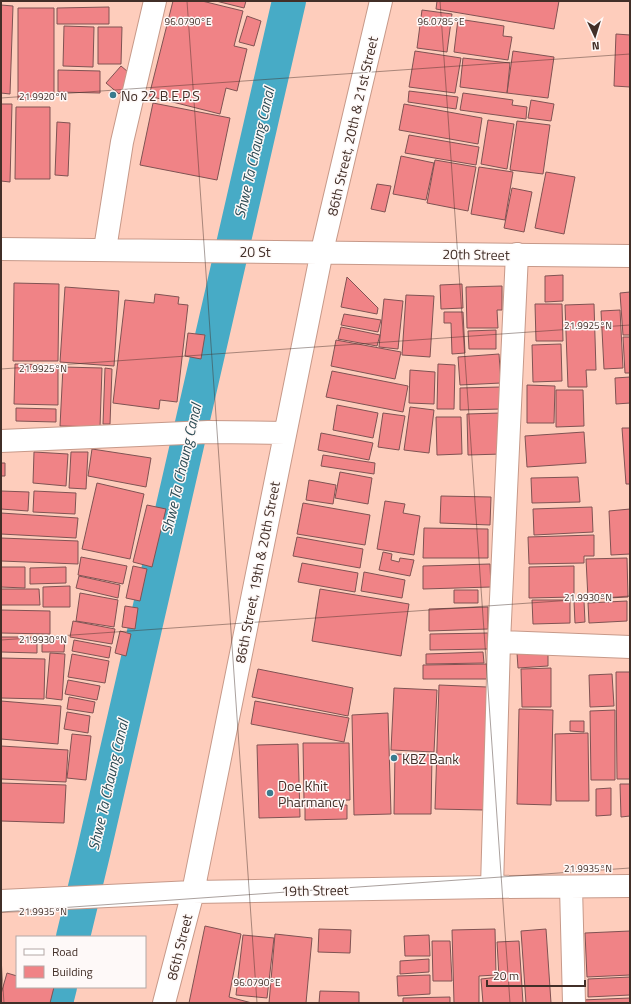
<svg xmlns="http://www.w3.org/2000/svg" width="631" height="1004" font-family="'Titillium Web',sans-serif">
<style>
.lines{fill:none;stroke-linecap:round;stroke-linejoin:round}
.canal{stroke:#47abc6;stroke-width:34}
.building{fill:#f08386;stroke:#805353}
.minor-casing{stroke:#c79989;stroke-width:24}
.minor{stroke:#fff;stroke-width:22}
.ticks{fill:none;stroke:#422f28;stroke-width:1;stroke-opacity:0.45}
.poi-dot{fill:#3a7b8e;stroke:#fef9f8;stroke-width:1.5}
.labels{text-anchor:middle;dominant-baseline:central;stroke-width:3;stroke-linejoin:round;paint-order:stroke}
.poi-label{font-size:14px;fill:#422f28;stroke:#fef9f8;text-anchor:start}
.street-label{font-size:14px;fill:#422f28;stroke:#fef9f8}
.water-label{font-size:15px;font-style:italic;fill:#2b4a53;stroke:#fef9f8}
.ticks-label{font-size:10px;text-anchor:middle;fill:#422f28;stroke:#fef9f8;stroke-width:3;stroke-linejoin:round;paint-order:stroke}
</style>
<rect width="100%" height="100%" fill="#fecdbc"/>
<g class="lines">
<path class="canal" d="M73,937L94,850L289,1
M56,1003L60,987"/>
</g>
<path class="building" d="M173,1H202L243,11L234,46L247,49L237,91L226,88L220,114L149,96Z
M216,1H246L244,8Z
M437,1H559L554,29L436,9Z
M1,5L13,6L10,94L1,93Z
M109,7V24H57V8Z
M18,8H54V100H18Z
M422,10L452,14L447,52L417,48Z
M247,16L261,21L254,46L239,42Z
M458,19L504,26L503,36L512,37L508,60L454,52Z
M64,26L94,27L93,67L63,66Z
M98,27H122L121,64H98Z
M616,34L630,35V87L614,86Z
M415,51L461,58L455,93L409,87Z
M513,51L554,57L548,98L507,93Z
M463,58L510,63L507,93L460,87Z
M121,66L134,77L119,94L106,83Z
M58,70L100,71V93L58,92Z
M409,91L458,97L456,109L408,102Z
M463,93L513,100L512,105L527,107L526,119L460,110Z
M531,100L554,104L551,121L528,118Z
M153,103L230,118L217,180L140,165Z
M1,104H12L10,182L1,181Z
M404,104L482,118L478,144L399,130Z
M16,107H50V179H15Z
M488,120L514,124L507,169L481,164Z
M517,121L550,125L543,174L510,170Z
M57,122L70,123L68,176L55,175Z
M409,135L479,147L476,165L405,153Z
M401,156L434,163L426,200L393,194Z
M435,160L476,167L468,211L427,203Z
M479,167L513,172L505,220L471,214Z
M546,172L575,177L564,234L535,228Z
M377,184L391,186L385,212L371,209Z
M512,188L532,192L524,232L504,228Z
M563,275V301L545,302V276Z
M347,277L378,308L377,314L341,307Z
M14,283L59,284L58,361H13Z
M462,284L463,308L441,309L440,285Z
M502,286V310H497L498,328H467L466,287Z
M65,287L119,291L114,366L60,362Z
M630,292V335H623L620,293Z
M155,294L179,297L178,304L188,305L177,402L160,400L159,409L113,403L125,300L154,303Z
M406,295L434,296L430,357L402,355Z
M384,299L403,301L398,349L379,347Z
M535,304H562L563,341H536Z
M594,304L596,370H586L587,387H568L565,305Z
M620,310L623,368L604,369L601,311Z
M444,312H463L465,353L452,354L451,323H444Z
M344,314L381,320L378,332L341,325Z
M341,327L380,335L377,346L338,339Z
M496,330V349H469L468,331Z
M188,333L205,335L201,359L185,356Z
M623,337H630V373H625Z
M336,340L401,352L395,379L331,366Z
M561,344L562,381L533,382L532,345Z
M499,354L501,383L460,385L458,357Z
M15,364L58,365V405L14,404Z
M438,364L455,365L454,409H437Z
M63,367L102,368L100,427L60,426Z
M105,368L112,369L110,424H103Z
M410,370L435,372L434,404L409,403Z
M332,371L408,386L403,412L326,397Z
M630,377V403L616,404L615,378Z
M527,385L555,386L554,423H527Z
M501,387L502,409L460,410V388Z
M556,390H583L584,426L556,427Z
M337,405L378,413L373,438L333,430Z
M410,407L434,410L429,453L404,450Z
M16,408L56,409V422L16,421Z
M383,413L405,416L399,450L378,447Z
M501,413L502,454L468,455L467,414Z
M436,417H461L462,454L437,455Z
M622,428H630V484H626Z
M584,432L586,463L527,467L525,436Z
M321,433L373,443L369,460L318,450Z
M92,449L151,458L146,487L88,476Z
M34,452L68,454L66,486L33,483Z
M71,452H88L86,489L69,488Z
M323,455L375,463L374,474L321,466Z
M1,463H5V476H1Z
M340,472L372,478L368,504L335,498Z
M578,477L580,502L532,503L531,478Z
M309,480L336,485L333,504L306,500Z
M97,483L144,494L130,559L82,549Z
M1,491L29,492L28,511L1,509Z
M34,491L76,493L75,514L33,512Z
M441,496L491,497L490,525L440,523Z
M385,501L405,504L403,513L420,516L414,555L377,549Z
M303,503L370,515L365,545L297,534Z
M147,505L166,509L152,567L133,562Z
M592,507L593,532L534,535L533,509Z
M630,509V554L611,555L609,511Z
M1,513L78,518L76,538L1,534Z
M424,528L488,529V558H423Z
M594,535V556H584V563L529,564L528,537Z
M297,537L363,549L360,568L293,556Z
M1,538L78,541V564L1,561Z
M383,552L392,554L391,560L399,562L400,558L414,560L410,576L379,570Z
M81,557L127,566L123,584L78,575Z
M627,558L628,597L588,599L586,559Z
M302,563L358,573L355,592L298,582Z
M490,564L491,587L423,589V566Z
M133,566L147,569L140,601L126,598Z
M574,566V597L529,598V567Z
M1,567H25V588L1,587Z
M66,567V583L30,584V568Z
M364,572L405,580L402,598L361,591Z
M79,576L120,585L118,598L76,588Z
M70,586V607H43V587Z
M1,589H39L40,605H1Z
M320,589L409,604L401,656L312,641Z
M454,590H478V603H454Z
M80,593L118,600L114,627L76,621Z
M532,600H570V623L533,624Z
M584,601L585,622L575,623L574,602Z
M627,601V621L589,623L588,603Z
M125,606L138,608L135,629L122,627Z
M488,607V629L429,631V609Z
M1,610L50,611V634L1,633Z
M73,621L115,629L112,644L70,637Z
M120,631L131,634L126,656L115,653Z
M488,633V649L430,650V634Z
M1,637H37V653L1,652Z
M42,638H65L64,652H42Z
M74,640L111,647L109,658L72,651Z
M548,650V666L518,668L517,653Z
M483,652L484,663L426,664V654Z
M50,653L65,654L62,700L46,698Z
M72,654L109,661L105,683L68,677Z
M1,658L45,659L44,699L1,698Z
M487,664V679H423V665Z
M551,668V707H522L521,669Z
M258,669L353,688L348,716L252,697Z
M616,672H630V779H617Z
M612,674L614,706L590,707L589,675Z
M68,680L100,686L97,700L65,694Z
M439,685L487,687L484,810L435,809Z
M394,688L437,690L434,752L391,750Z
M69,697L95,702L93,713L67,709Z
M1,701L61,706L58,744L1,739Z
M255,701L349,718L344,742L251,724Z
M519,709L553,710L551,805L517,804Z
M615,710V780H591L590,711Z
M67,712L90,716L88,733L64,729Z
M388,713L391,814L354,815L352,715Z
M570,721H584V732L570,731Z
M588,733L589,801H556L555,734Z
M72,734L91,736L86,780L67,778Z
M303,743H349L350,800L304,801Z
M298,744L300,817L259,818L257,745Z
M1,746L68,750L66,782L1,779Z
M395,754L432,755L431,814H394Z
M1,783L66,785L64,823L1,821Z
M620,784H630V816L621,817Z
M611,788V815L596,816V789Z
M305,805H347V819L305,820Z
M205,926L241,934L229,997L252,1003H189Z
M319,929L351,930L350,953L318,952Z
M495,929L496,975L479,976V1003H454L452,930Z
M546,929L551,1003H526L521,931Z
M630,931V975L587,977L585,933Z
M275,934L312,938L306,1003H269Z
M243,935L274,938L267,998L236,995Z
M429,935L430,956H405L404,936Z
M432,941H450L452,981H433Z
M519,941L523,1003H483L481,979L499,977L497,942Z
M429,959V972L400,974V961Z
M7,973L17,976V987H54L50,1003H1V994Z
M430,975V994L398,996L397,976Z
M630,977V995L588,997V979Z
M320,991L359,992V1003H319Z
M450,997V1003H403V998Z
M630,998V1003H582V1000Z"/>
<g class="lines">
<defs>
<path id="minor" d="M1,249L630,256
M105,249L122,142L155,1
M1,441L208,432L285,433
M499,642L630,647
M492,887L499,642L517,254
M571,887L574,1003
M1,901L193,892L492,887L630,886
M164,1003L193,892L322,251L381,1"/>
</defs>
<use href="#minor" class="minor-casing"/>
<use href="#minor" class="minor"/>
</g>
<path class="ticks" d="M187,1L257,1003M440,1L510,1003M1,98L630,54M1,369L630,325M1,640L630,596M1,912L630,868M1,958L4,1003"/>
<g class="poi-dot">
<circle cx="113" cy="95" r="4"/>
<circle cx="394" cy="758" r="4"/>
<circle cx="270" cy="793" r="4"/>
</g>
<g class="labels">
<g class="poi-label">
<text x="121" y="95">No 22 B.E.P.S</text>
<text x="402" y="758">KBZ Bank</text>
<text x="278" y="785">Doe Khit<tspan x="278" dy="16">Pharmancy</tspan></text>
</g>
<g class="street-label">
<text transform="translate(352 126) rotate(-77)">86th Street, 20th &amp; 21st Street</text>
<text x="255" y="251">20 St</text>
<text transform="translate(476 254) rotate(1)">20th Street</text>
<text transform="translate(257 572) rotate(-79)">86th Street, 19th &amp; 20th Street</text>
<text transform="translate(315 890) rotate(-1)">19th Street</text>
<text transform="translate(179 947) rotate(-76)">86th Street</text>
</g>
<g class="water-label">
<text transform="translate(254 153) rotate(-77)">Shwe Ta Chaung Canal</text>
<text transform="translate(181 469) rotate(-77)">Shwe Ta Chaung Canal</text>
<text transform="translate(108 785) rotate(-77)">Shwe Ta Chaung Canal</text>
</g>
</g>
<g class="ticks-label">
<text x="188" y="25">96.0790°E</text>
<text x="441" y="25">96.0785°E</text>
<text x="43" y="100">21.9920°N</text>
<text x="588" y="329">21.9925°N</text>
<text x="43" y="372">21.9925°N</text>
<text x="588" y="601">21.9930°N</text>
<text x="43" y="643">21.9930°N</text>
<text x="588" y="872">21.9935°N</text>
<text x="43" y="915">21.9935°N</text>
<text x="257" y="986">96.0790°E</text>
</g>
<rect width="631" height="1004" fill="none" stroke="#422f28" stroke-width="4"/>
<rect x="16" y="936" width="130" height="52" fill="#fef9f8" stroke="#b3a8a5"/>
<rect x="24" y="949" width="20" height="6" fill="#ffffff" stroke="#b3a8a5"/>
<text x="52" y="956" font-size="12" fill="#422f28">Road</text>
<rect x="24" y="966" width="20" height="12" fill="#f08386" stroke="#b3a8a5"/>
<text x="52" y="976" font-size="12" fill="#422f28">Building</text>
<g transform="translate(595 36) rotate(176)" stroke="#fef9f8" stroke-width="3" paint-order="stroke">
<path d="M0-3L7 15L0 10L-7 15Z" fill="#422f28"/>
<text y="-6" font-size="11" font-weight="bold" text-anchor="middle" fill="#422f28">N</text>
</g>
<path d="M487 980v6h98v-6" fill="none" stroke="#422f28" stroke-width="2"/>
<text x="493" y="980" font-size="12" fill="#422f28" stroke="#fef9f8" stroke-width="3" paint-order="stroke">20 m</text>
</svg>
